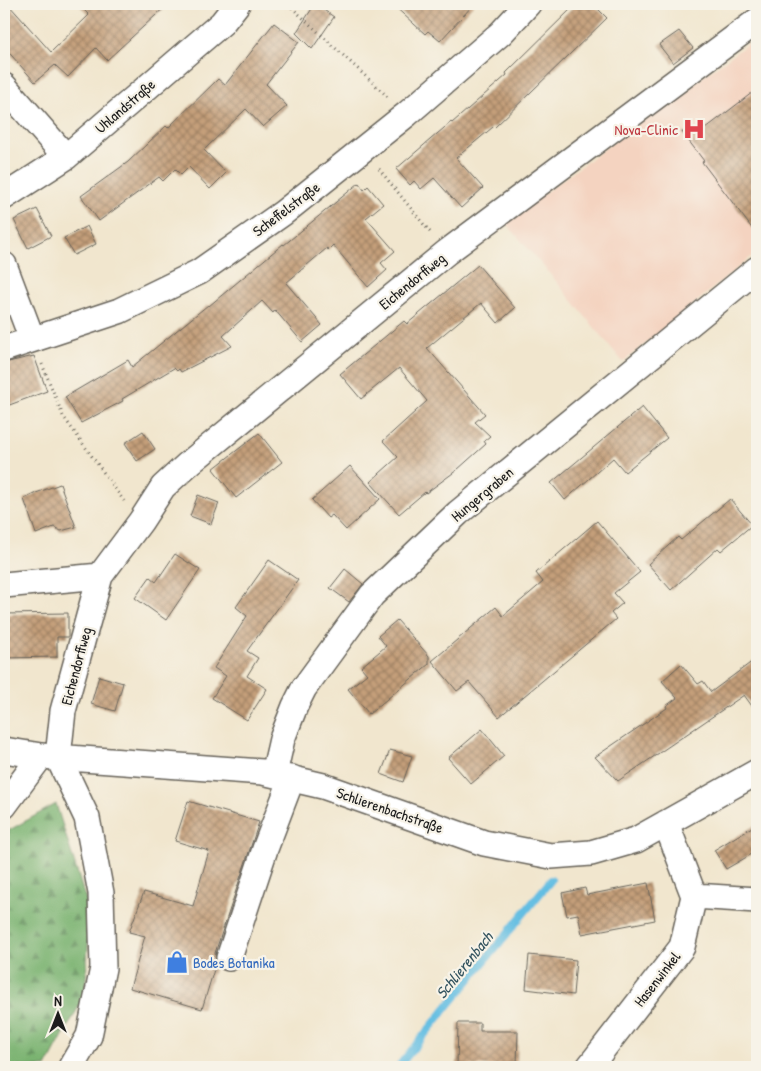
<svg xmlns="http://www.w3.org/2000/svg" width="761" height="1071" font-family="'Patrick Hand',sans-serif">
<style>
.built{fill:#f4d3c0}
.forest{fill:url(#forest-firs);stroke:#4a6746}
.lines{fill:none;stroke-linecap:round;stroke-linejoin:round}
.stream{stroke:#64bee2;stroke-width:8}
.building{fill:url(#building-cross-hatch)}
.minor-casing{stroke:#67635a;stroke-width:28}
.path{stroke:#67635a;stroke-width:3;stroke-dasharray:1 4;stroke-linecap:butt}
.minor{stroke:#fff;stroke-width:25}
.labels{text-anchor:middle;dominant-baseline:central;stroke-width:4.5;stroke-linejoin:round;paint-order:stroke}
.street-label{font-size:15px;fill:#1c1c1c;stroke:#f7f3e8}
.health-label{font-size:15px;fill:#be3a42;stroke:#f7f3e8;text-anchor:end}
.shop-label{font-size:15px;fill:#366cbe;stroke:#f7f3e8;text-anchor:start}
.water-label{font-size:16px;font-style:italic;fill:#355561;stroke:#f7f3e8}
</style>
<defs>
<pattern id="forest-firs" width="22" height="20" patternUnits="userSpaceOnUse" patternTransform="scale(1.25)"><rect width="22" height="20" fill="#79b270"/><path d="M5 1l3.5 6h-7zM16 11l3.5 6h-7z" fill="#62905b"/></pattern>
<pattern id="building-cross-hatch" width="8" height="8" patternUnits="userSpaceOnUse" patternTransform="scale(1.25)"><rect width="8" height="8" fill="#c49f7a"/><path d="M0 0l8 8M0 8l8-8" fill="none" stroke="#9e8163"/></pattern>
</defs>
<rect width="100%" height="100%" fill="#f7f3e8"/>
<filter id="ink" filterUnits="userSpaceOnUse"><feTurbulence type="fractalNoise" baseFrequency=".02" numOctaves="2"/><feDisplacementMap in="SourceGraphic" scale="10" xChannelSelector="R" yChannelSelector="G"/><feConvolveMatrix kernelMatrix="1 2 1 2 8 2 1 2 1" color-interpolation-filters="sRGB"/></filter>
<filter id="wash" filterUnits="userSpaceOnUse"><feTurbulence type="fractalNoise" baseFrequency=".0096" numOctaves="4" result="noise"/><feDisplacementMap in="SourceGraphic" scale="20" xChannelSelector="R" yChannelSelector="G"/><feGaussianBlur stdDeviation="1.12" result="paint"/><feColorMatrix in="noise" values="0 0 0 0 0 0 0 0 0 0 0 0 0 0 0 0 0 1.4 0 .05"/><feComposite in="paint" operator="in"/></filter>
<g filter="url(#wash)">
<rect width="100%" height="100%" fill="#f1e6ce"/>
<path class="built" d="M757,37V252L623,362L556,281L505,222Z"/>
<path class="forest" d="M56,804L90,913L85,995L46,1067H4V833Z"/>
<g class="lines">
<path class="stream" d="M398,1067L551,880"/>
</g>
<g id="blocks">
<path class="building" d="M4,4H8L51,52L89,15L78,4H168L107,60L96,48L68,77L55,65L35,82L4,47Z
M315,4L334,17L312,49L296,33Z
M392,4H474L440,41L428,31L425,34Z
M576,4H593L607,18L494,128L493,127L456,158L483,188L461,208L434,178L421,189L414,181L410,185L396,169L451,122L452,123L507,75L506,73Z
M274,23L299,42L266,84L287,106L263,127L246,109L204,150L226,173L210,189L189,167L181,175L175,169L163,181L159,177L99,221L81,196L128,162L166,126L168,128L218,79L225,85Z
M679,31L693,48L673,63L659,45Z
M757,89V235L702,162L704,161L682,132H701Z
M359,183L364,190L368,186L383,204L366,218L395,251L381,263L387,270L368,287L333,245L328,250L327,248L286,283L322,325L302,342L275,310L273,313L262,301L223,336L232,346L181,372L179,369L177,371L174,368L122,399L123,401L81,423L65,397L128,360L132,367L208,305L209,306L283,244L284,245Z
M37,209L51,236L28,248L14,220Z
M87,226L96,244L74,255L64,238Z
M478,265L515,308L498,323L481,303L427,348L485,414L475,422L490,436L484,441L486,444L457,470L426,493L425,492L399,514L370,482L398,457L383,441L427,401L399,368L361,399L340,374L404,321L407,324Z
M34,356L47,391L4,407V363Z
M642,407L667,438L625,472L613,458L565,500L551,483Z
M143,431L155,449L137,461L125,443Z
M259,433L282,462L236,498L213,469Z
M350,466L380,499L346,530L332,515L328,518L312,500Z
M60,484L76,527L61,531L54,527L36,534L24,499L36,493Z
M198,495L219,503L211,524L190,516Z
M730,499L752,525L721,551L718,548L671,590L648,564L678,537L681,540Z
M597,521L640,572L614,593L623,603L611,613L616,619L499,717L469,682L457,691L432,661L496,607L503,616L543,582L536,573Z
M175,554L200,570L166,620L135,598L150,577L156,582Z
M269,560L298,580L247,651L258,658L247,676L267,689L247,720L212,698L226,676L214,668L247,616L236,607Z
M345,569L363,584L349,602L330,588Z
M68,613V637H57V657L4,658V614Z
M397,620L429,656V664L369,714L348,689L367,674L361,667L386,646L378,636Z
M757,658V713L744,695L618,781L595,757L667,708L666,706L677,698L662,681L681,664L698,684L703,681L711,692Z
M99,676L123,683L115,711L91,704Z
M482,729L504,756L471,784L448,758Z
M390,750L412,756L403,782L381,774Z
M188,801L259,822L215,953L216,963L202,1009L130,988L145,936L129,932L144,892L193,906L209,851L175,841Z
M757,824V851L726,869L714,850Z
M648,883L655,920L582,934L578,914L567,916L562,893L585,888L587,895Z
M529,955L576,960L573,995L526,989Z
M458,1023H480V1031H518L517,1066H457Z"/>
</g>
</g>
<g filter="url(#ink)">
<use href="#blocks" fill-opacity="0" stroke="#67635a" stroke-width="1"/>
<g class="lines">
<defs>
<path id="minor" d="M4,86L66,157
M4,197L66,157L222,23L237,4
M4,265L32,339
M4,349L119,311L199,272L283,213L407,114L501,33L528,4
M4,585L100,576
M4,750L41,756L263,772L323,786L484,843L551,856L591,853L636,840L757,772
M274,774L282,739L295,706L304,688L372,595L458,513L757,269
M4,806L41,756
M694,896L757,900
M229,958L265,849L292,778
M71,1067L89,1036L103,968L101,893L87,818L58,757L63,711L100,576L141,521L163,487L187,465L447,252L757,21
M589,1067L682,947L694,896L666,823"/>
</defs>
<use href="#minor" class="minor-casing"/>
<path class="path" d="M288,4L388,97
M379,169L430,232
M42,364L63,416L124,501"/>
<use href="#minor" class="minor"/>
</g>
</g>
<defs>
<symbol id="hospital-bare" viewBox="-9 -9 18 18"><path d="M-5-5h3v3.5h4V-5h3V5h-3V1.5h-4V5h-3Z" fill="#e0444e" stroke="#f7f3e8" stroke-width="2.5" paint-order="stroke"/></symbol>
<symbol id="shop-bare" viewBox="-9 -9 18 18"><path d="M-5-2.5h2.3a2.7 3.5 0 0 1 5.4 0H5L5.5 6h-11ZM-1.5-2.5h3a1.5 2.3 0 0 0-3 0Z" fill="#3f7fe0" stroke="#f7f3e8" stroke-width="2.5" paint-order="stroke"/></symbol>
</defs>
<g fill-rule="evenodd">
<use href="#hospital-bare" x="678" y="113" width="32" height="32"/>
<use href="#shop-bare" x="161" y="946" width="32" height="32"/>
</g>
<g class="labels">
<g class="street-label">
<text transform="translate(125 106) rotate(-41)">Uhlandstraße</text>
<text transform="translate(286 209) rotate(-37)">Scheffelstraße</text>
<text transform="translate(412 281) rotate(-39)">Eichendorffweg</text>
<text transform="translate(482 494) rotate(-40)">Hungergraben</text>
<text transform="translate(76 666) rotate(-75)">Eichendorffweg</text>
<text transform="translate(390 810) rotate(19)">Schlierenbachstraße</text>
<text transform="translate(657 979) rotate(-52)">Hasenwinkel</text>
</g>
<g class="health-label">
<text x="678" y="129">Nova-Clinic</text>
</g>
<g class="shop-label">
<text x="193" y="962">Bodes Botanika</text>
</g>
<g class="water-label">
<text transform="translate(464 965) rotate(-51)">Schlierenbach</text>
</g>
</g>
<rect width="761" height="1071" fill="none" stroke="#f7f3e8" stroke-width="20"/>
<g transform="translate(58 1014)" stroke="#f7f3e8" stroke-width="4" paint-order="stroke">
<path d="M0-4L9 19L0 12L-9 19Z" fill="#1c1c1c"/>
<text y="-8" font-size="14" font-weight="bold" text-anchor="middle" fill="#1c1c1c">N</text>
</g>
</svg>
